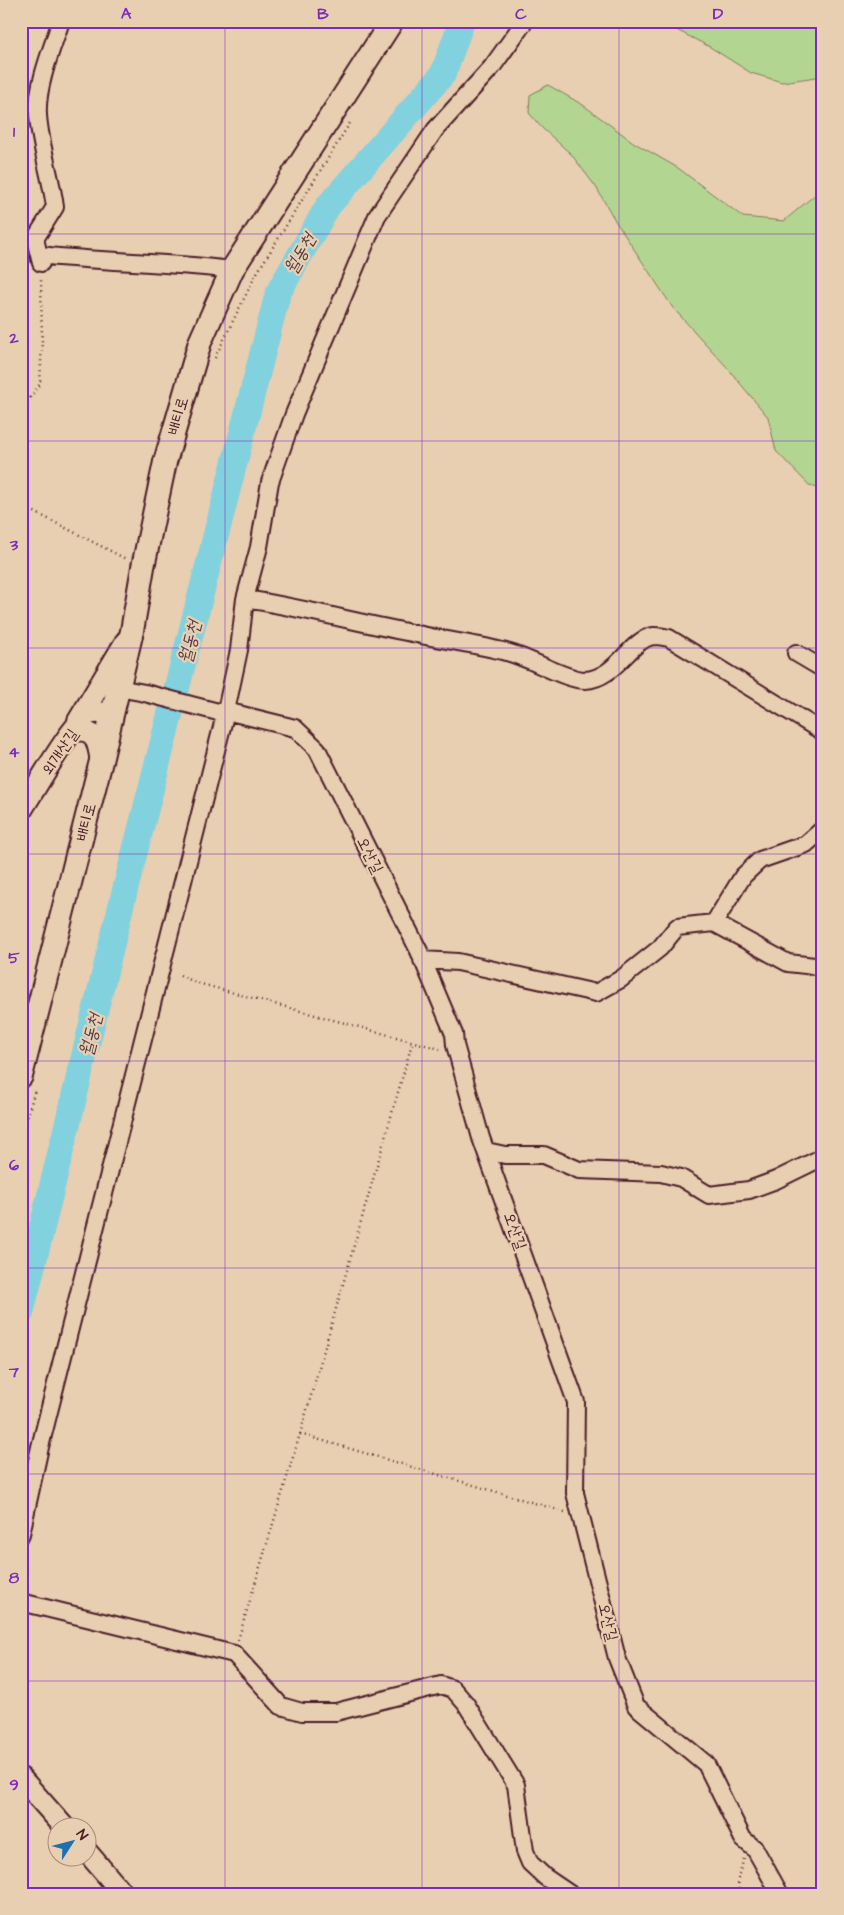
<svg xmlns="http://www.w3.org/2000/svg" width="844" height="1915" font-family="'Architects Daughter','Poor Story',sans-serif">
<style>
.green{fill:#b2d691;stroke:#7e7a5e}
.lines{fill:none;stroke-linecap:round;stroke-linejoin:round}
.river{stroke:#82d1de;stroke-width:26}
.minor-casing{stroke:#4a1f2b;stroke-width:20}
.tertiary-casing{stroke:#4a1f2b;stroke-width:24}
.secondary-casing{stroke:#4a1f2b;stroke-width:26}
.path{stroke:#4a1f2b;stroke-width:2.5;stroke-dasharray:1 4;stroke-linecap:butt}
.minor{stroke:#e9cfb1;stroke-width:16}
.tertiary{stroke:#e9cfb1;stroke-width:20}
.secondary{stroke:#e9cfb1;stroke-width:22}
.grid{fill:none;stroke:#7b2cbf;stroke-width:1;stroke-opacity:0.55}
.labels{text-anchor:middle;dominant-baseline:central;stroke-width:4.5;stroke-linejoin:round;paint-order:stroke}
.street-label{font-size:16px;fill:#4a1f2b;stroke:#e9cfb1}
.water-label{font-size:18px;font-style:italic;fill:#523a46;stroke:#e9cfb1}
.neatline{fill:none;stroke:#7b2cbf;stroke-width:2}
.grid-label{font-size:16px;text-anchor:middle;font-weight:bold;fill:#7b2cbf}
</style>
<rect width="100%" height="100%" fill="#e9cfb1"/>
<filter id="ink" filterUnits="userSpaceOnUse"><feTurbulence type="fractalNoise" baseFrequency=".02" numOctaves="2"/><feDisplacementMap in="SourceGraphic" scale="10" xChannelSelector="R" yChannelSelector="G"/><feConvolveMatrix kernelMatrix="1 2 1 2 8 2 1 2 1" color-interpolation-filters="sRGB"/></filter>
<g filter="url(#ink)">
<path class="green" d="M659,21H823V76L782,82L751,73L710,47Z
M548,85L583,105L633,142L678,168L743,217L784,221L823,188V489L810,486L776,451L768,417L725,365L673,308L616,222L596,187L571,154L542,128L529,113L530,95Z"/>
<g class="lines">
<path class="river" d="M21,1313L123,898L278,293L328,206L443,74L462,21"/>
<defs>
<path id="minor" d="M39,255L35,239L55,207C51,176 40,146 38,115C36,87 52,48 61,21
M41,263L39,255C103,262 168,262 232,270
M245,599C303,608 359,623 417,634C447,641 477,644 506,652C529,657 565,680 585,680C616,679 631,638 654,636C659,636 665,637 669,638L823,732
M796,653L823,669
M118,688L145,693L222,713L226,711L295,728L317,749L419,951L454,1034L455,1045L481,1138L576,1402L575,1493L617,1658L636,1706L706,1764L743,1839L755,1849L780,1894
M714,923L743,876L760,860L806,844L823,829
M422,960L458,962L596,993L621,979L660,948L677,927L714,923L788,963L823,967
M486,1151L505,1155H544L579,1170L661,1173L681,1178L709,1195L749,1190L776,1180L823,1157
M21,1534L40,1447L226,711L239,650L245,599L259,547L270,482L294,414L377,216L435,130L492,67L525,21
M21,1602L234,1654L281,1706L302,1712H336L441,1685L453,1689L466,1704L516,1785L525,1851L530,1863L545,1877L570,1894"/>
<path id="tertiary" d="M78,721L126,641
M73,730C97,729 97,741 101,761
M21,811C33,793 73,721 89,714C97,711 104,713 112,715
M21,1778L65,1828
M88,1853L123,1894"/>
<path id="secondary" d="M21,1076L101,761L132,631L143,567L165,462L200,342L232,270L392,21"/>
</defs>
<use href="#minor" class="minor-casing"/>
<use href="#tertiary" class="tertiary-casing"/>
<use href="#secondary" class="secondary-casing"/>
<path class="path" d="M410,27L413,21
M215,358L255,276L350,123
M21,410L40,384L42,340L41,277
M21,505L126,559
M180,975L194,982L440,1049
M21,1141L35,1089
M300,1434L565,1512
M238,1640L300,1434L413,1040
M739,1894L738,1877L744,1859"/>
<use href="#minor" class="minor"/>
<use href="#tertiary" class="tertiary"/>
<use href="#secondary" class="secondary"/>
</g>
</g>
<path class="grid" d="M225,21V1894M422,21V1894M619,21V1894M21,234H823M21,441H823M21,648H823M21,854H823M21,1061H823M21,1268H823M21,1474H823M21,1681H823"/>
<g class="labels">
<g class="street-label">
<text transform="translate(178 416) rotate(-74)">배티로</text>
<text transform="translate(60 752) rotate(-56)">외개산길</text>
<text transform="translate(86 822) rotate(-76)">배티로</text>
<text transform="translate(370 855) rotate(63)">오산길</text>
<text transform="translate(515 1231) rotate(70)">오산길</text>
<text transform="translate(608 1622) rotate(76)">오산길</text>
</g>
<g class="water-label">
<text transform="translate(300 254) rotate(-60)">월동천</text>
<text transform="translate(190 642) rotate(-76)">월동천</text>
<text transform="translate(91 1035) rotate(-76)">월동천</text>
</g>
</g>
<rect width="844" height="1915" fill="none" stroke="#e9cfb1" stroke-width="55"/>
<g transform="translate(72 1842) rotate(54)"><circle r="24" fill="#e9cfb1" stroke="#a9897b"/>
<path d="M0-4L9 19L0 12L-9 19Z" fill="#1f6fb2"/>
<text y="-8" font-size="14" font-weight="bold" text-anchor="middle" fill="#4a1f2b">N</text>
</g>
<rect x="28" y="28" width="788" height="1860" class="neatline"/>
<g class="grid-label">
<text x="126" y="19">A</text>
<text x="323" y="19">B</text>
<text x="521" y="19">C</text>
<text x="718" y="19">D</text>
<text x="14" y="137">1</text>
<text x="14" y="343">2</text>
<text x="14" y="550">3</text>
<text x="14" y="757">4</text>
<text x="14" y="963">5</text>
<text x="14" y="1170">6</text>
<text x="14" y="1377">7</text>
<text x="14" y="1583">8</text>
<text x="14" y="1790">9</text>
</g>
</svg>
